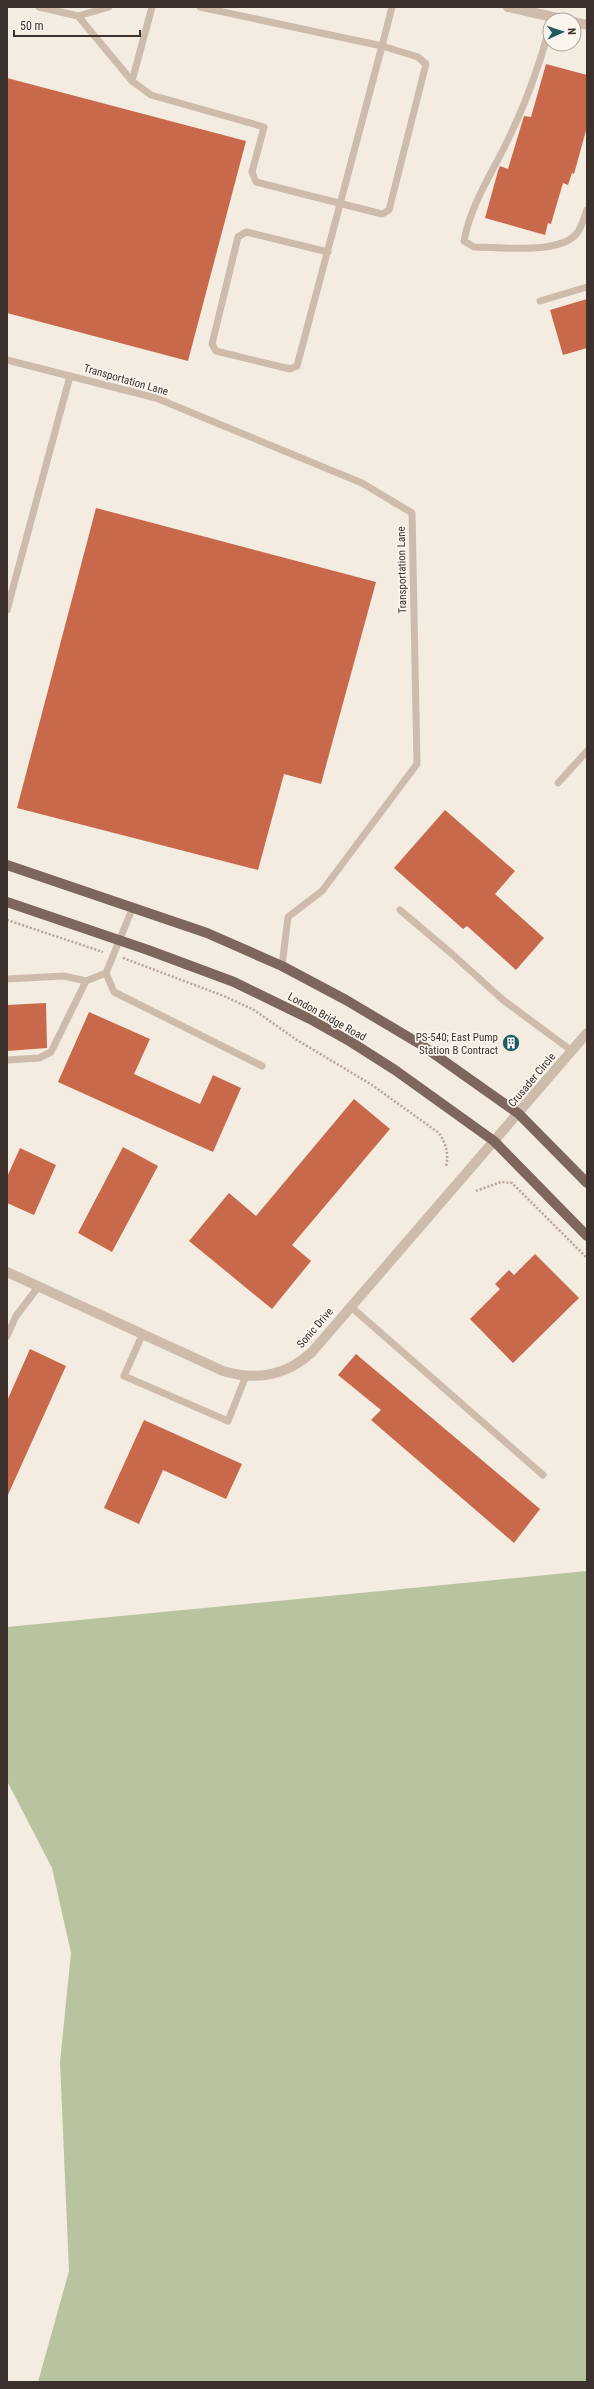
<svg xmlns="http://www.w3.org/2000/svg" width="594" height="2389" font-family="'Roboto Condensed',sans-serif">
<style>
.green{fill:#b8c4a0}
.building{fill:#c8694b}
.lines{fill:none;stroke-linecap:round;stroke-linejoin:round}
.path{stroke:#b9a596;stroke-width:2.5;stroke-dasharray:2 2;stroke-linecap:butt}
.service{stroke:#cdbbac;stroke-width:7}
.minor{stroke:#cdbbac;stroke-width:10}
.primary{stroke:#7d675c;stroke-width:10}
.labels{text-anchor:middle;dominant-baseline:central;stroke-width:3.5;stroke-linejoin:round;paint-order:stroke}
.street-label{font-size:11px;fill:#3b302b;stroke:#fbf5ee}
.poi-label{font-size:11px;fill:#3b302b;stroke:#fbf5ee;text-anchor:end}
</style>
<rect width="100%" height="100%" fill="#f4ebe1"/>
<path class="green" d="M587,1571V2382H38L69,2271L60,2062L71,1953L52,1868L7,1781V1627Z"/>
<path class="building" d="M546,64L587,75V127L574,174L572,173L568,185L563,183L551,224L548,223L545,235L485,218L498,171L500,166L508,169L524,116L531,117Z
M7,78L246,141L188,361L7,313Z
M587,299V348L563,355L550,310Z
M96,508L376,582L321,784L284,774L258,870L17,808Z
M445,810L515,871L495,894L544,938L516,970L467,926L463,929L394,868Z
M46,1003L47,1048L7,1051V1005Z
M89,1012L150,1039L134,1074L200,1104L213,1075L241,1088L213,1152L58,1082Z
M354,1099L390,1129L292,1245L311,1261L272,1309L189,1241L229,1193L256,1216Z
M123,1147L158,1166L112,1252L78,1233Z
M20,1148L56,1165L34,1215L7,1203V1177Z
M535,1254L579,1298L513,1363L470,1319L500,1289L495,1284L509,1270L514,1275Z
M30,1349L66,1366L7,1497V1401Z
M356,1354L540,1509L514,1543L371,1420L381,1410L338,1375Z
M144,1420L242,1464L226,1499L163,1470L139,1524L104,1508Z"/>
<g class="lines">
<path class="path" d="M7,920L103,952
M123,958L224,996L254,1010L297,1040L372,1085L439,1133C446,1144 449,1153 446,1167
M476,1191L501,1182L512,1183L587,1258"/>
<path class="service" d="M39,7L78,16L132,81L151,95L264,127L252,172L256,182L382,214L389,210L426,64L418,57L382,46L392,7
M200,7L382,46L297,366L290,369L216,351L212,344L238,237L246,232L328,252
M78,16L109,7
M550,26C540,64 523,110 505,146C490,176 470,207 464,241L474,247C501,247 560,255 577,233C582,227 584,217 587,210
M132,81L152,7
M540,301L587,287
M7,360L156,398L362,483L412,513L417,764L322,891L288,917L282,966
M7,610L70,376
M558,783L587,751
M400,910L452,954L503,1000L572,1051
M106,973L114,992L262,1066
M7,979L64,976L86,981L106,973L133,907
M7,1060L39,1058L51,1052L86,981
M350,1306L543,1475
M143,1333L124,1376L228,1421L246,1376
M7,1336L16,1316L39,1286"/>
<path class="minor" d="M508,7L566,20
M574,22L587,25
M7,1272L223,1371C257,1381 286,1376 312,1352L587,1033"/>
<path class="primary" d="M7,865L207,933L282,966L346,1000L420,1044L519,1114L587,1183
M7,902L148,950L234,982L310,1019L351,1042L395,1070L494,1141L587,1236"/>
</g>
<defs>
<symbol id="building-disc" viewBox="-11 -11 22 22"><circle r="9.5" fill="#1f5a5e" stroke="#fbf5ee"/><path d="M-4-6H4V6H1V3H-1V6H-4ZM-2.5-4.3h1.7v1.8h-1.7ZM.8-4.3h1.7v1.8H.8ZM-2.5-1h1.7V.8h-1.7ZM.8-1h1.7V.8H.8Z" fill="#fff"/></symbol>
</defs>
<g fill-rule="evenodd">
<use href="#building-disc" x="501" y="1033" width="20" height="20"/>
</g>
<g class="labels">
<g class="street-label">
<text transform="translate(126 380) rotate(16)">Transportation Lane</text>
<text transform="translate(402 570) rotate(-91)">Transportation Lane</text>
<text transform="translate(327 1017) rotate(29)">London Bridge Road</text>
<text transform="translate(532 1080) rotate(-50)">Crusader Circle</text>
<text transform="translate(315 1328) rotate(-49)">Sonic Drive</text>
</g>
<g class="poi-label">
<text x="498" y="1037">PS-540; East Pump<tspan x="498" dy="13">Station B Contract</tspan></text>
</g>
</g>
<rect width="594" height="2389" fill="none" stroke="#3b302b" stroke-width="16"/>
<g transform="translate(562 32) rotate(87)"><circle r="19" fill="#fbf5ee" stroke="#aea6a0"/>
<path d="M0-3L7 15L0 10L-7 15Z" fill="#1f5a5e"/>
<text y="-6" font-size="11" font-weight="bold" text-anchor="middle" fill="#3b302b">N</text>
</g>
<path d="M14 30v6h126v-6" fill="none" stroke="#3b302b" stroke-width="2"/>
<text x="20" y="30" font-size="12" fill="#3b302b" stroke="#fbf5ee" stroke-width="3" paint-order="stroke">50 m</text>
</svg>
